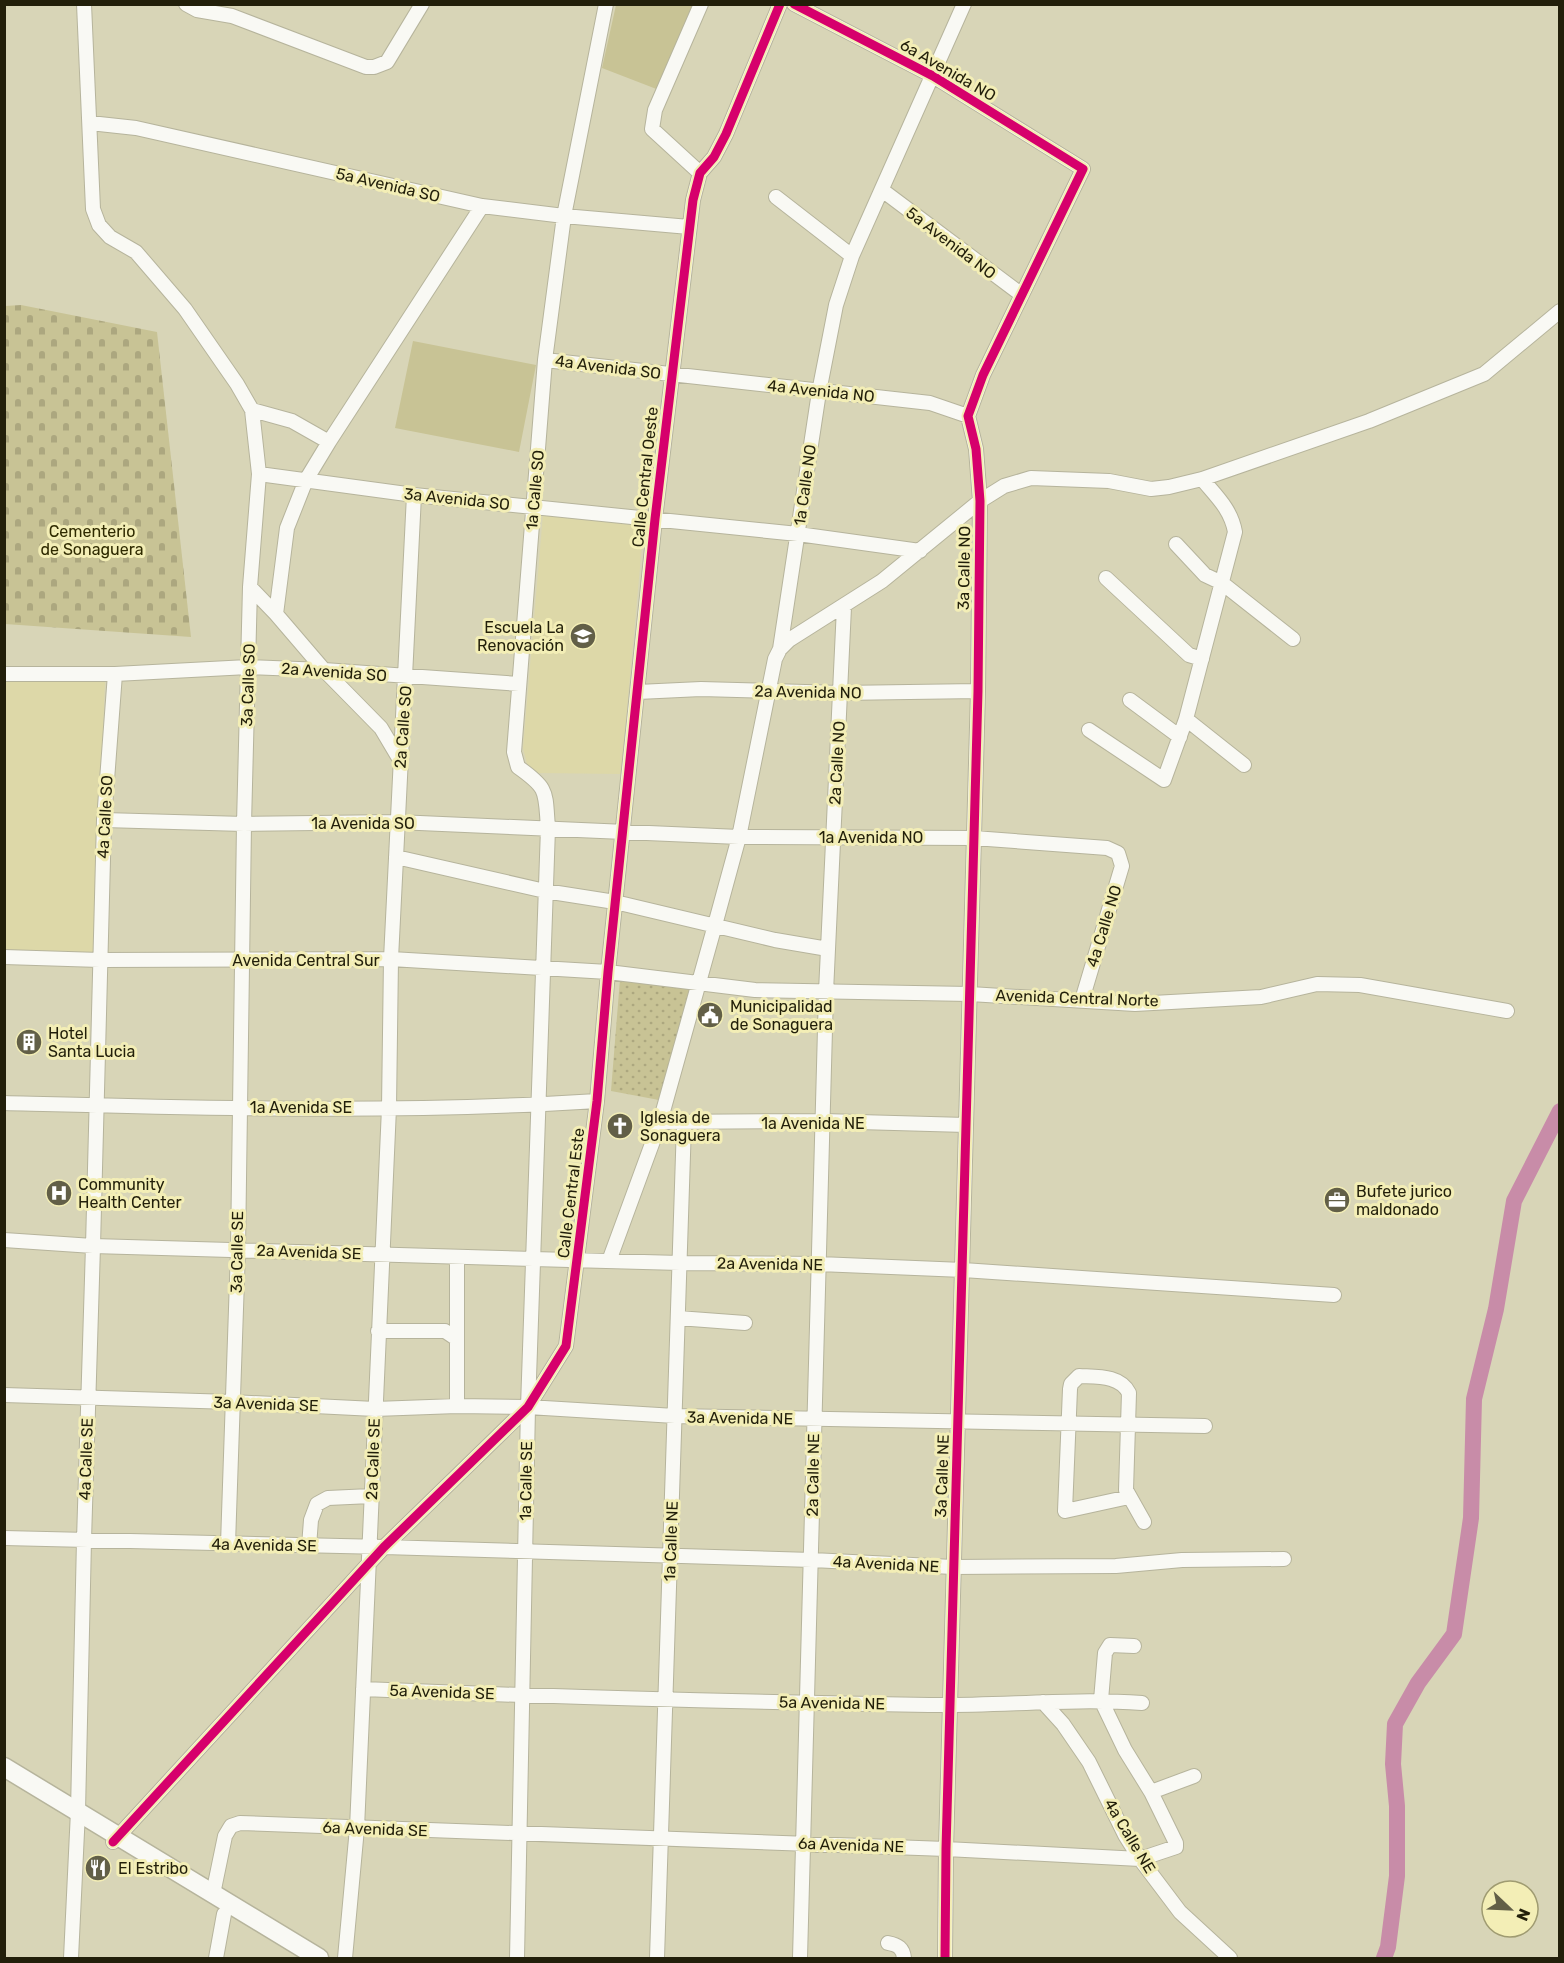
<svg xmlns="http://www.w3.org/2000/svg" width="1564" height="1963" font-family="Rubik,sans-serif">
<style>
.built{fill:#ddd8a8}
.cemetery{fill:url(#cemetery-stones)}
.park{fill:url(#park-dots)}
.pitch{fill:#c8c395}
.lines{fill:none;stroke-linecap:round;stroke-linejoin:round}
.river{stroke:#c88ca8;stroke-width:16}
.minor-casing{stroke:#b6b49c;stroke-width:16}
.major-casing{stroke:#b6b49c;stroke-width:21}
.minor{stroke:#f9f9f4;stroke-width:14}
.major{stroke:#f9f9f4;stroke-width:18}
.cycleway-casing{stroke:#f3eeb6;stroke-width:13}
.cycleway{stroke:#d6006c;stroke-width:9}
.labels{text-anchor:middle;dominant-baseline:central;stroke-width:6;stroke-linejoin:round;paint-order:stroke}
.street-label{font-size:16px;fill:#221f0a;stroke:#f3eeb6}
.park-label{font-size:16px;fill:#2f2a00;stroke:#f3eeb6}
.poi-label{font-size:16px;fill:#221f0a;stroke:#f3eeb6;text-anchor:start}
</style>
<defs>
<pattern id="cemetery-stones" width="16" height="16" patternUnits="userSpaceOnUse" patternTransform="scale(1.5)"><rect width="16" height="16" fill="#c8c395"/><path d="M2 7V4a2 2 0 0 1 4 0v3zM10 15v-3a2 2 0 0 1 4 0v3z" fill="#aca77f"/></pattern>
<pattern id="park-dots" width="8" height="8" patternUnits="userSpaceOnUse" patternTransform="scale(1.5)"><rect width="8" height="8" fill="#c8c395"/><path d="M2 2h.1M6 6h.1" fill="none" stroke="#aca77f" stroke-width="1.8" stroke-linecap="round"/></pattern>
</defs>
<rect width="100%" height="100%" fill="#d8d5b7"/>
<path class="built" d="M543,514L644,524L621,774L536,773L527,764L523,748Z
M105,681L94,954L5,950V682Z"/>
<path class="cemetery" d="M21,305L157,332L191,637L5,624V306Z"/>
<path class="park" d="M620,979L691,988L659,1100L611,1091Z"/>
<path class="pitch" d="M616,5H695L659,90L602,68Z
M413,341L536,365L519,452L395,428Z"/>
<g class="lines">
<path class="river" d="M1384,1958L1388,1947L1397,1876V1806L1393,1764L1395,1724L1418,1683L1454,1634L1471,1518L1474,1399L1496,1309L1514,1201L1560,1111"/>
<defs>
<path id="minor" d="M84,4L93,209L99,225L110,237L136,252L185,309L237,384L252,410L259,474L250,587L244,824L238,1250L228,1544
M186,4L197,10L232,16L366,67H374L387,62L422,4
M794,4L933,76L1083,169L983,375L968,416L976,449L980,501L978,691L946,1849L945,1958
M90,123L136,128L482,206L564,216L689,227
M700,173L652,129L655,110L701,4
M882,190L1022,295
M776,197L852,256
M545,360L930,403L968,416
M252,410L292,421L329,442
M259,474L414,495L798,534L920,551
M1176,544L1205,575L1222,583L1293,639
M1106,578L1189,655L1202,659
M250,587L276,614L324,670L381,728L400,760
M276,614L287,528L306,480L329,442L482,206
M780,649L789,640L882,581L980,501L1004,486L1031,478L1109,481L1151,489L1169,487L1202,479L1369,421L1484,374L1560,311
M4,674H115L248,667L324,670L519,684
M638,692L701,689L840,693L978,691
M1130,700L1180,737
M1186,719L1244,765
M1089,730L1164,780L1186,719L1235,532C1231,509 1216,496 1202,479
M104,820L244,824L397,822L739,837L974,838L1107,848L1118,853L1122,866L1082,1000
M396,857L545,891L615,902L775,940L828,949
M4,957L100,960L391,959L608,972L755,990L970,994L1135,1004L1261,997L1317,984L1360,985L1507,1011
M4,1103C201,1108 400,1114 597,1101
M660,1122L823,1121L966,1125
M4,1240L93,1246L533,1259L680,1263L819,1264L963,1270L1334,1295
M609,1261L660,1122L715,925L739,837L775,659L780,649L819,392L836,305L852,256L964,4
M678,1318L745,1323
M378,1331H445L457,1339
M4,1395L232,1402L375,1409L457,1406L528,1407L675,1416L1205,1426
M457,1406V1257
M1129,1497L1065,1511L1070,1389L1071,1384L1079,1376C1097,1377 1120,1375 1129,1393L1126,1490L1144,1522
M4,1538L384,1547L812,1560L953,1567L1116,1566L1182,1560L1284,1559
M309,1546L311,1520L317,1504L328,1498L371,1496
M363,1689C552,1697 740,1702 929,1705C1000,1706 1071,1698 1142,1703
M1043,1702L1063,1724L1089,1762L1125,1835L1140,1859L1180,1912L1230,1958
M1151,1792L1194,1776
M113,1842L384,1547L528,1407L566,1346L597,1101L608,972L655,519L693,200L700,173L714,157L726,134L780,4
M213,1894L225,1836L231,1826L240,1823L946,1849L1140,1859L1176,1847V1843L1151,1792L1125,1750L1101,1700L1105,1653L1110,1645L1134,1646
M888,1943C898,1945 903,1948 904,1958
M71,1958L78,1811L84,1540L93,1246L104,820L115,674
M216,1958L224,1914
M345,1958L357,1828L389,1108L391,959L414,495
M517,1958L528,1407L548,828C545,791 549,789 518,767L514,752L545,360L564,216L606,4
M657,1958L684,1124
M800,1958L826,992L844,607"/>
<path id="major" d="M4,1767L319,1958"/>
</defs>
<use href="#minor" class="minor-casing"/>
<use href="#major" class="major-casing"/>
<use href="#minor" class="minor"/>
<use href="#major" class="major"/>
<defs>
<path id="cycleway" d="M794,4L933,76L1083,169L983,375L968,416L976,449L980,501L978,691L946,1849L945,1958
M113,1842L384,1547L528,1407L566,1346L597,1101L608,972L655,519L693,200L700,173L714,157L726,134L780,4"/>
</defs>
<use href="#cycleway" class="cycleway-casing"/>
<use href="#cycleway" class="cycleway"/>
</g>
<defs>
<symbol id="school-disc" viewBox="-11 -11 22 22"><circle r="9.5" fill="#625f47" stroke="#f3eeb6"/><path d="M0-5L7-2L0 1L-7-2ZM-4 1L0 2.5L4 1V4Q0 6-4 4Z" fill="#fff"/></symbol>
<symbol id="civic-disc" viewBox="-11 -11 22 22"><circle r="9.5" fill="#625f47" stroke="#f3eeb6"/><path d="M-.6-6.5H3V-4.5H.6V-3L4-1V1h2V6H-6V1h2V-1L-.6-3ZM-1.2 2.5V6h2.4V2.5Z" fill="#fff"/></symbol>
<symbol id="building-disc" viewBox="-11 -11 22 22"><circle r="9.5" fill="#625f47" stroke="#f3eeb6"/><path d="M-4-6H4V6H1V3H-1V6H-4ZM-2.5-4.3h1.7v1.8h-1.7ZM.8-4.3h1.7v1.8H.8ZM-2.5-1h1.7V.8h-1.7ZM.8-1h1.7V.8H.8Z" fill="#fff"/></symbol>
<symbol id="church-disc" viewBox="-11 -11 22 22"><circle r="9.5" fill="#625f47" stroke="#f3eeb6"/><path d="M-1.2-6h2.4v3.5h3.3v2.4h-3.3V6h-2.4V-.1h-3.3v-2.4h3.3Z" fill="#fff"/></symbol>
<symbol id="hospital-disc" viewBox="-11 -11 22 22"><circle r="9.5" fill="#625f47" stroke="#f3eeb6"/><path d="M-5-5h3v3.5h4V-5h3V5h-3V1.5h-4V5h-3Z" fill="#fff"/></symbol>
<symbol id="office-disc" viewBox="-11 -11 22 22"><circle r="9.5" fill="#625f47" stroke="#f3eeb6"/><path d="M-6-3h4V-5.5h4V-3h4V5H-6ZM-1-4.5V-3h2v-1.5ZM-6 0V1H6V0Z" fill="#fff"/></symbol>
<symbol id="restaurant-disc" viewBox="-11 -11 22 22"><circle r="9.5" fill="#625f47" stroke="#f3eeb6"/><path d="M-5-6h1v4h1v-4h1v4h1v-4h1v5L-1.5 .5V6h-2V.5L-5-1ZM5-6V6H3V1.5H1.5Q1.5-4 5-6Z" fill="#fff"/></symbol>
</defs>
<g fill-rule="evenodd">
<use href="#school-disc" x="568" y="621" width="30" height="30"/>
<use href="#civic-disc" x="695" y="1000" width="30" height="30"/>
<use href="#building-disc" x="14" y="1027" width="30" height="30"/>
<use href="#church-disc" x="605" y="1111" width="30" height="30"/>
<use href="#hospital-disc" x="44" y="1178" width="30" height="30"/>
<use href="#office-disc" x="1322" y="1185" width="30" height="30"/>
<use href="#restaurant-disc" x="83" y="1853" width="30" height="30"/>
</g>
<g class="labels">
<g class="street-label">
<text transform="translate(948 70) rotate(30)">6a Avenida NO</text>
<text transform="translate(388 185) rotate(13)">5a Avenida SO</text>
<text transform="translate(951 243) rotate(37)">5a Avenida NO</text>
<text transform="translate(608 367) rotate(7)">4a Avenida SO</text>
<text transform="translate(821 391) rotate(6)">4a Avenida NO</text>
<text transform="translate(645 477) rotate(-84)">Calle Central Oeste</text>
<text transform="translate(805 485) rotate(-82)">1a Calle NO</text>
<text transform="translate(535 490) rotate(-85)">1a Calle SO</text>
<text transform="translate(457 499) rotate(6)">3a Avenida SO</text>
<text transform="translate(964 568) rotate(-89)">3a Calle NO</text>
<text transform="translate(334 672) rotate(4)">2a Avenida SO</text>
<text transform="translate(248 685) rotate(-88)">3a Calle SO</text>
<text transform="translate(808 692) rotate(1)">2a Avenida NO</text>
<text transform="translate(403 727) rotate(-86)">2a Calle SO</text>
<text transform="translate(837 763) rotate(-87)">2a Calle NO</text>
<text transform="translate(105 817) rotate(-87)">4a Calle SO</text>
<text x="363" y="823">1a Avenida SO</text>
<text x="871" y="837">1a Avenida NO</text>
<text transform="translate(1104 926) rotate(-73)">4a Calle NO</text>
<text x="306" y="960">Avenida Central Sur</text>
<text transform="translate(1077 998) rotate(2)">Avenida Central Norte</text>
<text x="301" y="1107">1a Avenida SE</text>
<text x="813" y="1123">1a Avenida NE</text>
<text transform="translate(571 1193) rotate(-83)">Calle Central Este</text>
<text transform="translate(237 1252) rotate(-89)">3a Calle SE</text>
<text transform="translate(309 1252) rotate(2)">2a Avenida SE</text>
<text transform="translate(770 1264) rotate(1)">2a Avenida NE</text>
<text transform="translate(266 1404) rotate(2)">3a Avenida SE</text>
<text transform="translate(740 1418) rotate(1)">3a Avenida NE</text>
<text transform="translate(86 1459) rotate(-88)">4a Calle SE</text>
<text transform="translate(373 1459) rotate(-88)">2a Calle SE</text>
<text transform="translate(813 1475) rotate(-89)">2a Calle NE</text>
<text transform="translate(942 1476) rotate(-88)">3a Calle NE</text>
<text transform="translate(526 1481) rotate(-89)">1a Calle SE</text>
<text transform="translate(671 1541) rotate(-88)">1a Calle NE</text>
<text transform="translate(264 1545) rotate(1)">4a Avenida SE</text>
<text transform="translate(886 1564) rotate(3)">4a Avenida NE</text>
<text transform="translate(442 1692) rotate(2)">5a Avenida SE</text>
<text transform="translate(832 1703) rotate(1)">5a Avenida NE</text>
<text transform="translate(375 1829) rotate(2)">6a Avenida SE</text>
<text transform="translate(1130 1836) rotate(59)">4a Calle NE</text>
<text transform="translate(851 1845) rotate(2)">6a Avenida NE</text>
</g>
<g class="park-label">
<text x="92" y="531">Cementerio<tspan x="92" dy="18">de Sonaguera</tspan></text>
</g>
<g class="poi-label">
<text x="564" y="627" text-anchor="end">Escuela La<tspan x="564" dy="18">Renovación</tspan></text>
<text x="730" y="1006">Municipalidad<tspan x="730" dy="18">de Sonaguera</tspan></text>
<text x="48" y="1033">Hotel<tspan x="48" dy="18">Santa Lucia</tspan></text>
<text x="640" y="1117">Iglesia de<tspan x="640" dy="18">Sonaguera</tspan></text>
<text x="78" y="1184">Community<tspan x="78" dy="18">Health Center</tspan></text>
<text x="1356" y="1191">Bufete jurico<tspan x="1356" dy="18">maldonado</tspan></text>
<text x="118" y="1868">El Estribo</text>
</g>
</g>
<rect width="1564" height="1963" fill="none" stroke="#221f0a" stroke-width="12"/>
<g transform="translate(1510 1909) rotate(113)"><circle r="28" fill="#f3eeb6" stroke="#9f9b71" stroke-width="1.5"/>
<path d="M0-4.5L10 22L0 15L-10 22Z" fill="#625f47"/>
<text y="-9" font-size="16" font-weight="bold" text-anchor="middle" fill="#221f0a">N</text>
</g>
</svg>
